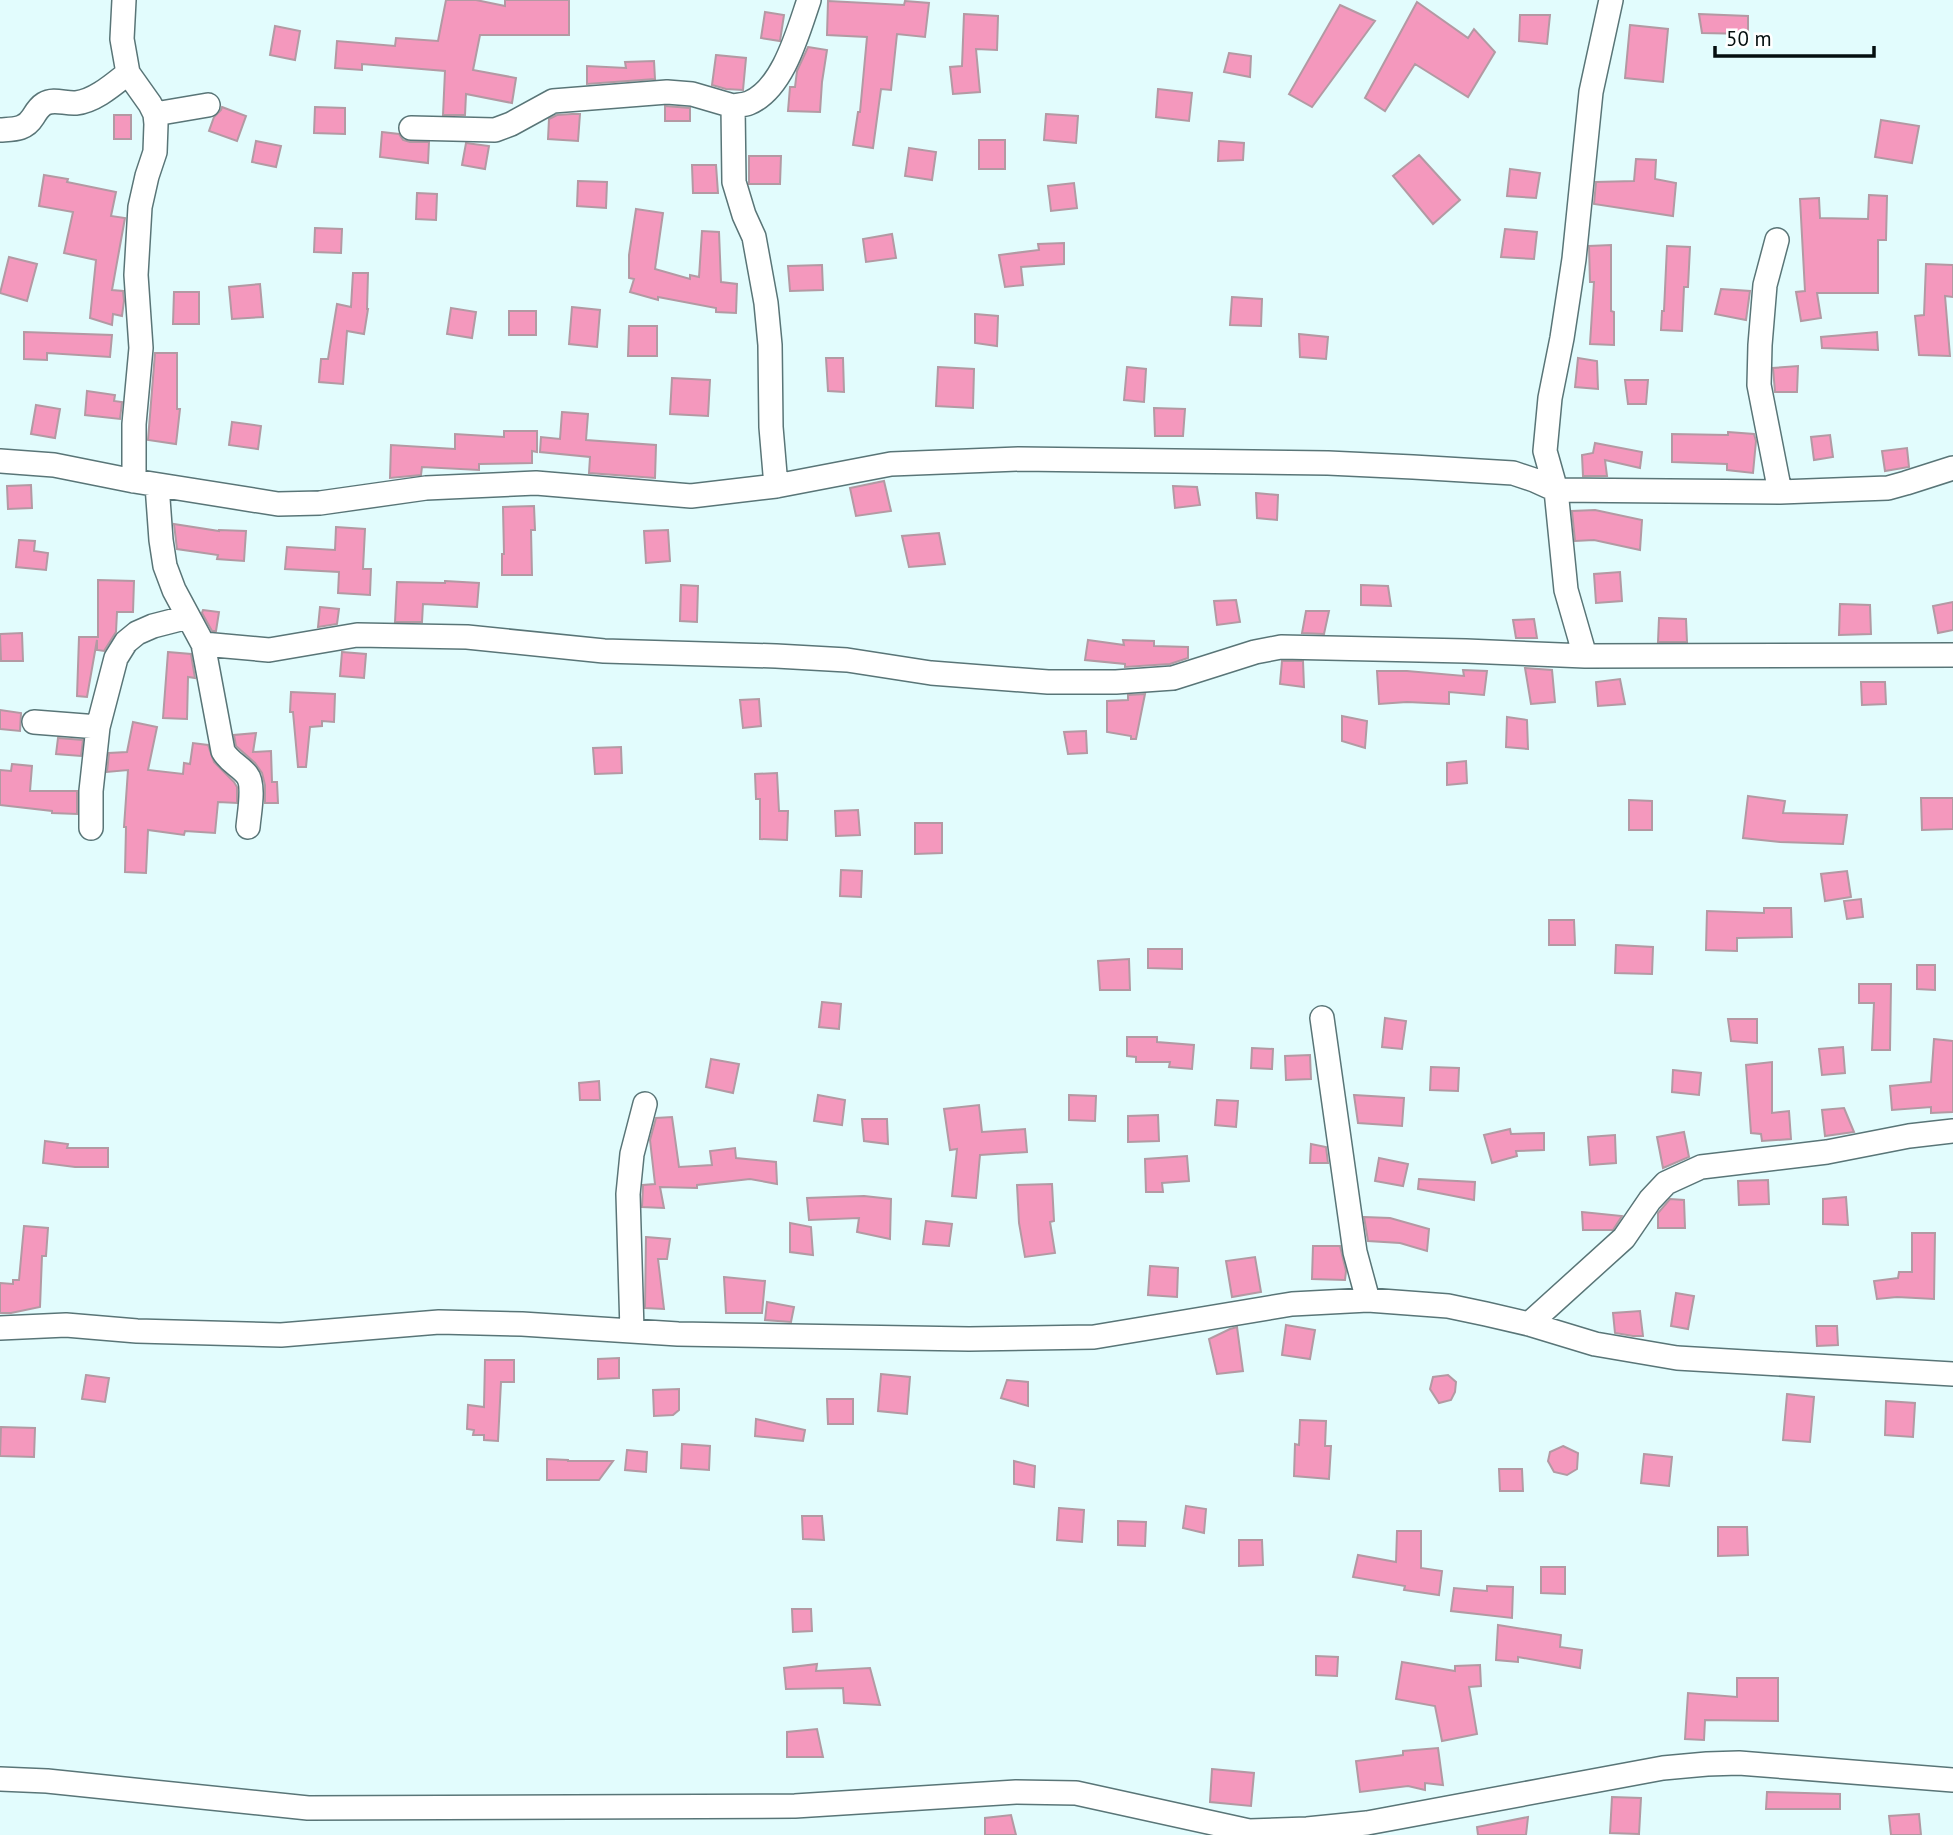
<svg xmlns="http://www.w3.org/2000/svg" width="1953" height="1835" font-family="'PT Sans',sans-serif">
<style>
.building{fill:#f498bd;stroke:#b399a3;stroke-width:2}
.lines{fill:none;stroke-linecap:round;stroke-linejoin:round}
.minor-casing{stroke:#597577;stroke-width:26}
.minor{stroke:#fff;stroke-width:23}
</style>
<rect width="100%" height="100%" fill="#e2fcfd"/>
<path class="building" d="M446,0H476L505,6V0H569V35H480L473,70L516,78L512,103L466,94L465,115H443L445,71L362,64V70L335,68L337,41L395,46L396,38L438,41Z
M828,1L904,5L905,1L929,3L925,37L897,34L891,90L881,89L873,148L853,145L858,112H860L867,37L827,35Z
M1417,2L1468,38L1474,29L1495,52L1468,97L1415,64L1385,111L1365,98Z
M1340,5L1375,21L1312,107L1289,94Z
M765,12L784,15L780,41L761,38Z
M964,14L998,16L997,50L976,49L980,92L953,94L950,67L962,66Z
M1699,14L1748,16V34L1702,33Z
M1520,15H1550L1547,44L1519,41Z
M1630,25L1668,29L1663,82L1625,78Z
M275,26L300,31L295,60L270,55Z
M808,47L827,50L822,82L820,112L788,111L790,87H795L797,71Z
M1229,53L1251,56L1250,77L1224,72Z
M716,55L746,58L743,90L726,89L712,85Z
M654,61L655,79L587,84V66L626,68L625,62Z
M1158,89L1192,93L1189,121L1156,117Z
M665,106L690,108V121H665Z
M222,107L246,116L237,141L209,131L214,117L221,110Z
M315,107L345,108V134L314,133Z
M572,114H580L578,141L548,139L549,119L557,115Z
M1046,114L1078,116L1076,143L1044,140Z
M114,115H131V139H114Z
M1881,120L1919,126L1912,163L1875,157Z
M382,132L399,134L403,140L410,142H429L428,163L380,157Z
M979,140H1005V169H979Z
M256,141L281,146L276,167L252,162Z
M1219,141L1244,143L1243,160L1218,161Z
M466,143L489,146L485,169L462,165Z
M909,148L936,152L932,180L905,176Z
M1419,155L1460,200L1433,224L1393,176Z
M749,156H781L780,184H749Z
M1636,159L1656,160L1655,179L1676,183L1673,216L1594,204L1596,182L1634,181Z
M692,165H716L718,193H693Z
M1510,169L1540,173L1536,198L1507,196Z
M44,175L68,179L67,182L116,192L111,216L125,218L112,290L123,291L124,301L122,316L113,314L112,325L90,318L96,260L64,253L73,212L39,206Z
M578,181L607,182L606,208L577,206Z
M1074,183L1077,208L1051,211L1048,186Z
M417,193L437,194L436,220L416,219Z
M1869,195L1887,196L1886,240H1878V293H1817L1821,318L1801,321L1796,292L1805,291L1800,199L1819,198L1820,218L1868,219Z
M636,209L663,213L655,269L690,279V275L699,277L702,231L719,232L721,282L737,284L736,313L716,312V308L658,297V300L630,292L634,279L629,278V255Z
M315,228L342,229L341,253L314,252Z
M1505,229L1537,232L1534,259L1501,257Z
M892,234L896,258L866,262L863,239Z
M1064,243V264L1021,267L1023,285L1005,287L999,255L1039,250L1038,244Z
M1611,245V311L1614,312V345L1590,344L1594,282H1590L1589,246Z
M1667,246L1690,247L1688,287H1684L1682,331L1661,330L1662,311H1664Z
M9,257L37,264L27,301L0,293Z
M1926,264L1953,265V297L1945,296L1950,356L1919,355L1915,316L1924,315Z
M822,265L823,290L790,291L788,266Z
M353,273H368L367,309H368L364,334L347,331L343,384L319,382L321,359H328L337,304L351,307Z
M260,284L263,317L232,319L229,287Z
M1721,289L1750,291L1746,320L1715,314Z
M174,292H199V324H173Z
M1232,297L1262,299L1261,326L1230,325Z
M572,307L600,310L597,347L569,344Z
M451,308L476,312L472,338L447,334Z
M509,311H536V335H509Z
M975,314L998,316L997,346L975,343Z
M629,326H657V356H628Z
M24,332L112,335L110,357L47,353V360L24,359Z
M1877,332L1878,350L1822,348L1821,337Z
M1299,334L1328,337L1326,359L1300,357Z
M155,353H177V409H180L176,444L148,440Z
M826,358H843L844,392L828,391Z
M1578,358L1597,361L1598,389L1575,387Z
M1798,366L1797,392H1775L1773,368Z
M938,367L974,369L973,408L936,406Z
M1127,367L1146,369L1144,402L1124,400Z
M672,378L710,380L708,416L670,414Z
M1625,380H1648L1646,404H1628Z
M87,391L115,395L114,401L122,402L120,419L85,415Z
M36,405L60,409L55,438L31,434Z
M1154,408L1185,409L1183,436H1155Z
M562,412L588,414L586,440L656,445L655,478L589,473L590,457L540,452L541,437L560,439Z
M232,422L261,426L258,449L229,445Z
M504,431H537V452L532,451V463L479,464V470L422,467L421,475L390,478L391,445L455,449V434L504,437Z
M1728,432L1754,434L1756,441L1753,473L1727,470V464L1672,462V434L1728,435Z
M1830,435L1833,457L1814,460L1811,437Z
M1595,443L1642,452L1640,468L1605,460L1607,476H1583L1582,455L1593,453Z
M1907,448L1909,467L1885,471L1882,451Z
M884,481L891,511L856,516L850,488Z
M31,485L32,508L8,509L7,486Z
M1173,486L1197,487L1200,505L1175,508Z
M1256,493L1278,495L1277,520L1257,518Z
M534,506L535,530H531L532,575H502V554H504L503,507Z
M1595,510L1642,520L1640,550L1594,540L1575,541L1572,511Z
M174,524L219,531V530L246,531L244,561L217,559L218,555L177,549Z
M336,527L365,529L363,569H371L370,595L338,593L339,572L285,569L287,547L335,550Z
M668,530L670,561L646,563L644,531Z
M939,533L945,564L909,567L902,536Z
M19,540L35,541L34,551L48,553L46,570L16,567Z
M1620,572L1622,601L1596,603L1594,574Z
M98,580L134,581L133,612H117L116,632L104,651L97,650V640L87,697L77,696L79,637H98Z
M445,581L479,583L477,607L423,604L422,622H395L397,582L445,583Z
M681,585L698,586L697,622L680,621Z
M1361,585L1388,586L1391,606L1361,605Z
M1236,600L1240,622L1217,625L1214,601Z
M1953,602V630L1938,633L1933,606Z
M1840,604L1870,605L1871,634L1839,635Z
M320,607L339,609L337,624L318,627Z
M203,610L219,612L216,631H212L202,613Z
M1306,611H1329L1324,634L1302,633Z
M1659,618L1686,619L1687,642H1658Z
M1534,619L1537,638H1516L1513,620Z
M22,633L23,661H1L0,634Z
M1088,640L1124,645L1123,640L1154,641V646L1188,647V658L1170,664L1125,667V664L1085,660Z
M168,652L191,654L195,678L188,677L187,719L163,718Z
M342,652L366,654L364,678L340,676Z
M1282,661H1303L1304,687L1280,684Z
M1525,668L1552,670L1555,702L1531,704Z
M1463,670L1487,671L1484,695L1449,692V704L1407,702L1379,704L1377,671H1407L1464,676Z
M1620,679L1625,704L1598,706L1596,682Z
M1861,682H1885L1886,704L1862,705Z
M291,692L335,694L334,722L322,721V726L310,727L306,767H298L293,712H290Z
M1145,694L1136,739H1131V736L1107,732V701L1128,700V695Z
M759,699L761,726L743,728L740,700Z
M0,710L21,713L20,731L0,729Z
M1342,716L1367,721L1365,748L1342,741Z
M1507,717L1527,720L1528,749L1506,747Z
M133,722L157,727L148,770L183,774L184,763L190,764L193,743L208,745L214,762L234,782L237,787V803L218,802L215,833L185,831L184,835L148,830L146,873L125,872L126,827H124L128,770L107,772L109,753L127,752Z
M1086,731L1087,753L1068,754L1064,732Z
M256,733L253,752L271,751L272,782H277L278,803H265V785L262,773L255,763L236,746L234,735Z
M58,738L83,740L81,756L56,754Z
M621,747L622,773L595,774L593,748Z
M1466,761L1467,783L1447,785V763Z
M12,764L32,766L30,791H77V814L52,813V811L0,805V770L11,771Z
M777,773L779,811H788L787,840L760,839V799H756L755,774Z
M1748,796L1785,801L1783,813L1847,815L1843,844L1780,842L1743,838Z
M1921,798H1953V829L1922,830Z
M1629,800L1652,801V830H1629Z
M858,810L860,835L836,836L835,811Z
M915,823H942V853L915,854Z
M841,870L862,871L861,897L840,896Z
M1847,871L1851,897L1825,901L1821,874Z
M1861,899L1863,917L1847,919L1844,901Z
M1764,908H1791L1792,937L1737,938V951L1706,950L1707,911L1764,913Z
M1549,920H1574L1575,945H1549Z
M1616,945L1653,947L1652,974L1615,973Z
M1148,949H1182V969L1148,968Z
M1129,959L1130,990H1100L1098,961Z
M1917,965H1935V990L1917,989Z
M1859,984H1891L1890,1050H1872L1874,1003H1859Z
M822,1002L841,1004L839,1029L819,1027Z
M1385,1018L1406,1021L1402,1049L1382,1047Z
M1728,1019H1757V1043L1731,1041Z
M1127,1037H1157V1042L1194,1045L1192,1069L1169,1067L1170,1062H1136V1057L1127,1056Z
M1934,1039L1953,1041V1112L1931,1113V1107L1892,1110L1890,1086L1931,1082Z
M1843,1047L1845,1073L1822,1075L1819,1049Z
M1252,1048L1273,1049L1272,1069L1251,1068Z
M1310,1055L1311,1079L1286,1080L1285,1056Z
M711,1059L739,1064L733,1093L706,1087Z
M1772,1062V1113L1789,1111L1791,1139L1762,1141L1761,1134L1751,1133L1746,1065Z
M1431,1067L1459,1068L1458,1091L1430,1090Z
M1673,1070L1701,1073L1699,1095L1672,1092Z
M599,1081L600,1100H580L579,1083Z
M818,1095L845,1100L842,1125L814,1121Z
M1069,1095L1096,1096L1095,1121L1069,1120Z
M1354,1095L1404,1098L1402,1126L1358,1123Z
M1217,1100L1238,1101L1236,1127L1215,1125Z
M979,1105L982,1132L1025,1129L1027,1152L980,1155L976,1198L952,1196L957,1149L950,1150L944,1109Z
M1844,1108L1854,1132L1825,1136L1822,1110Z
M1158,1115L1159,1141L1128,1142V1116Z
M672,1117L679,1167L712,1165L710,1151L735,1148L736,1158L776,1162L777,1184L750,1179L697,1185V1188L660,1187L664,1208L642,1207L643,1185L655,1184L650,1140L656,1118Z
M862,1119H887L888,1144L864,1141Z
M1510,1129L1511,1134L1544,1133V1150L1516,1151L1517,1156L1492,1163L1484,1135Z
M1684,1132L1689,1157L1663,1168L1657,1137Z
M1615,1135L1616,1163L1590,1165L1588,1137Z
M45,1141L68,1144L67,1148H108V1167H75L43,1163Z
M1311,1144L1326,1147L1328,1163H1310Z
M1187,1156L1189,1181L1162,1183L1163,1192H1146L1145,1159Z
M1379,1158L1408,1164L1403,1186L1375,1181Z
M1419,1179L1475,1182L1474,1200L1418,1189Z
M1768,1180L1769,1204L1739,1205L1738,1181Z
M1052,1184L1054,1221L1050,1222L1055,1253L1025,1257L1019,1223L1017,1185Z
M864,1196L891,1199L890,1239L857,1232L859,1218L809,1220L807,1198Z
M1846,1197L1848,1225L1823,1224V1199Z
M1670,1199L1684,1200L1685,1228H1658V1213Z
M1582,1212L1622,1216L1613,1230H1583Z
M1364,1217L1390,1218L1429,1229L1427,1251L1400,1243L1368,1241Z
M926,1221L952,1224L949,1246L923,1244Z
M790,1223L811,1227L813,1255L790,1252Z
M24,1226L48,1228L46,1256H42L40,1307L11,1313H0V1283L13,1284V1280H19Z
M1912,1233H1935L1934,1299L1897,1297L1877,1299L1874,1281L1898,1278L1899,1272H1912Z
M646,1237L670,1239L667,1259H658L664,1309L645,1308Z
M1313,1246H1340L1346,1271L1345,1280L1312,1279Z
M1255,1257L1261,1292L1232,1297L1226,1261Z
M1150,1266L1178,1268L1177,1297L1148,1295Z
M724,1277L765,1281L762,1313H726Z
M1676,1293L1694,1296L1688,1329L1671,1326Z
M767,1302L794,1307L791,1322L765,1320Z
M1640,1311L1643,1336H1633L1615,1333L1613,1313Z
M1286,1325L1315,1330L1310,1359L1282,1355Z
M1816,1326H1837L1838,1345L1817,1346Z
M1237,1327L1243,1371L1217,1374L1209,1339L1230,1329Z
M619,1358V1378L598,1379V1359Z
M485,1360H514V1382H501L498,1441L484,1440V1435H473L474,1430L467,1429L468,1405L484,1407Z
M881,1374L910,1377L907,1414L878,1411Z
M86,1375L109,1378L105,1402L82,1399Z
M1448,1375L1456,1382L1455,1392L1451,1400L1439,1403L1430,1389L1433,1377Z
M1007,1380L1028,1382V1406L1001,1398Z
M679,1389V1410L673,1415L654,1416L653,1390Z
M1787,1394L1814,1397L1810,1442L1783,1440Z
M827,1399H853V1424H828Z
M1886,1401L1915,1403L1913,1437L1885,1435Z
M756,1419L805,1430L803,1441L755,1436Z
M1300,1420L1326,1421L1325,1446H1331L1329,1479L1294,1476L1295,1444L1299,1445Z
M1,1427L35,1428L34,1457L0,1456Z
M682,1444L710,1446L709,1470L681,1468Z
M1563,1446L1578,1453L1577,1469L1567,1475L1554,1472L1548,1461L1550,1452Z
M627,1450L647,1452L646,1472L625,1470Z
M1644,1454L1672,1457L1669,1486L1641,1483Z
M547,1459L568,1460V1461H613L599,1480H547Z
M1014,1461L1035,1466L1034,1487L1014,1484Z
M1499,1469H1522L1523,1491H1500Z
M1186,1506L1206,1509L1204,1533L1183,1528Z
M1059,1508L1084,1510L1082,1542L1057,1540Z
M802,1516H822L824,1540L803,1539Z
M1118,1521L1146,1522L1145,1546L1118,1545Z
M1718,1527H1747L1748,1555L1718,1556Z
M1397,1531H1421V1568L1442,1571L1439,1595L1404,1590L1405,1586L1353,1577L1358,1555L1396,1562Z
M1239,1540H1262L1263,1565L1239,1566Z
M1541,1567H1565V1594L1541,1593Z
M1487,1586L1513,1587L1512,1618L1451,1611L1454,1588L1487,1591Z
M792,1609H811L812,1631L793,1632Z
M1498,1625L1561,1635L1560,1647L1582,1650L1580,1668L1518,1657V1662L1496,1660Z
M1316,1656L1338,1657L1337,1676L1316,1675Z
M1402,1662L1455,1671V1666L1480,1665L1481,1686L1469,1687L1477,1734L1442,1741L1435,1706L1396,1699Z
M817,1664L816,1671L870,1668L880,1705L844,1703L843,1688L786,1689L784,1668Z
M1737,1678H1778V1721L1705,1720L1704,1740L1685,1739L1688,1693L1737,1697Z
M817,1729L823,1757H787V1732Z
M1438,1748L1443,1785L1425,1783V1790L1408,1786L1360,1792L1356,1761L1403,1755V1751Z
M1212,1769L1254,1773L1251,1806L1210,1802Z
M1767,1792L1840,1794V1809H1766Z
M1612,1797L1641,1798L1639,1834L1610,1833Z
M1919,1814L1921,1835H1891L1889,1816Z
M1011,1815L1016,1835H985V1818Z
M1528,1817L1526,1835H1478L1477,1827Z"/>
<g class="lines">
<defs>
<path id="minor" d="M124,0L122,39L128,73L150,104L155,114L156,124L155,152L147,176L140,207L136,275L141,348L134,424V481
M1611,0L1591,92L1574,259L1562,338L1550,398L1545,451L1556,490L1566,590L1585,656L1953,655
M155,114L208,105
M411,128L495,130L511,124L553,101L667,92L692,94L733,106
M0,130C14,129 25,130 33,117C36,112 39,107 44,104C54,98 65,104 76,103C95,101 114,84 128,73
M1777,240L1765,285L1760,345L1759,385L1780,492
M0,461L54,465L134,481L278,504L320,503L426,488L536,483L691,496L776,486L891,464L1019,459L1328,463L1413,467L1513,473L1534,480L1556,490L1780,492L1888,488L1906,483L1953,468
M157,485L161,540L165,566L174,590L203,644L223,751C229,762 240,766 247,775C255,785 249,814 248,827
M776,486L771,427L770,345L766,303L754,237L744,215L734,182L733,106C738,105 744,105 749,103C783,89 798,32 809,0
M203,644L269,650L357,635L467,637L604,651L776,656L847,660L931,673L1048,682H1116L1173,678L1255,652L1281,647L1466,651L1585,656
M34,722L98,727
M91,828V791L98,727L116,658L126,642L137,633L153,626L188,617
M1322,1018L1355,1252L1368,1300
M1529,1324L1624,1238L1650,1200L1666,1183L1701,1167L1827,1152L1909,1136L1953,1131
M0,1328L66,1325L137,1331L281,1335L439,1322L522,1324L678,1334L969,1339L1094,1337L1292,1304L1368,1300L1448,1306L1486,1314L1529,1324L1595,1344L1677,1358L1953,1374
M632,1331L628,1194L632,1154L645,1104
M0,1779L47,1781L308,1808L795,1806L1016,1792L1076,1793L1249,1831L1307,1829L1367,1823L1663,1768L1707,1764L1739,1763L1953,1780"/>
</defs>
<use href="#minor" class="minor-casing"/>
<use href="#minor" class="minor"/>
</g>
<path d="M1715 46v10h159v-10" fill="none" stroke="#040e0f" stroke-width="3.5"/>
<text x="1726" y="46" font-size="21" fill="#040e0f" stroke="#ffffff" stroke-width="5" paint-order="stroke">50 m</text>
</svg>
